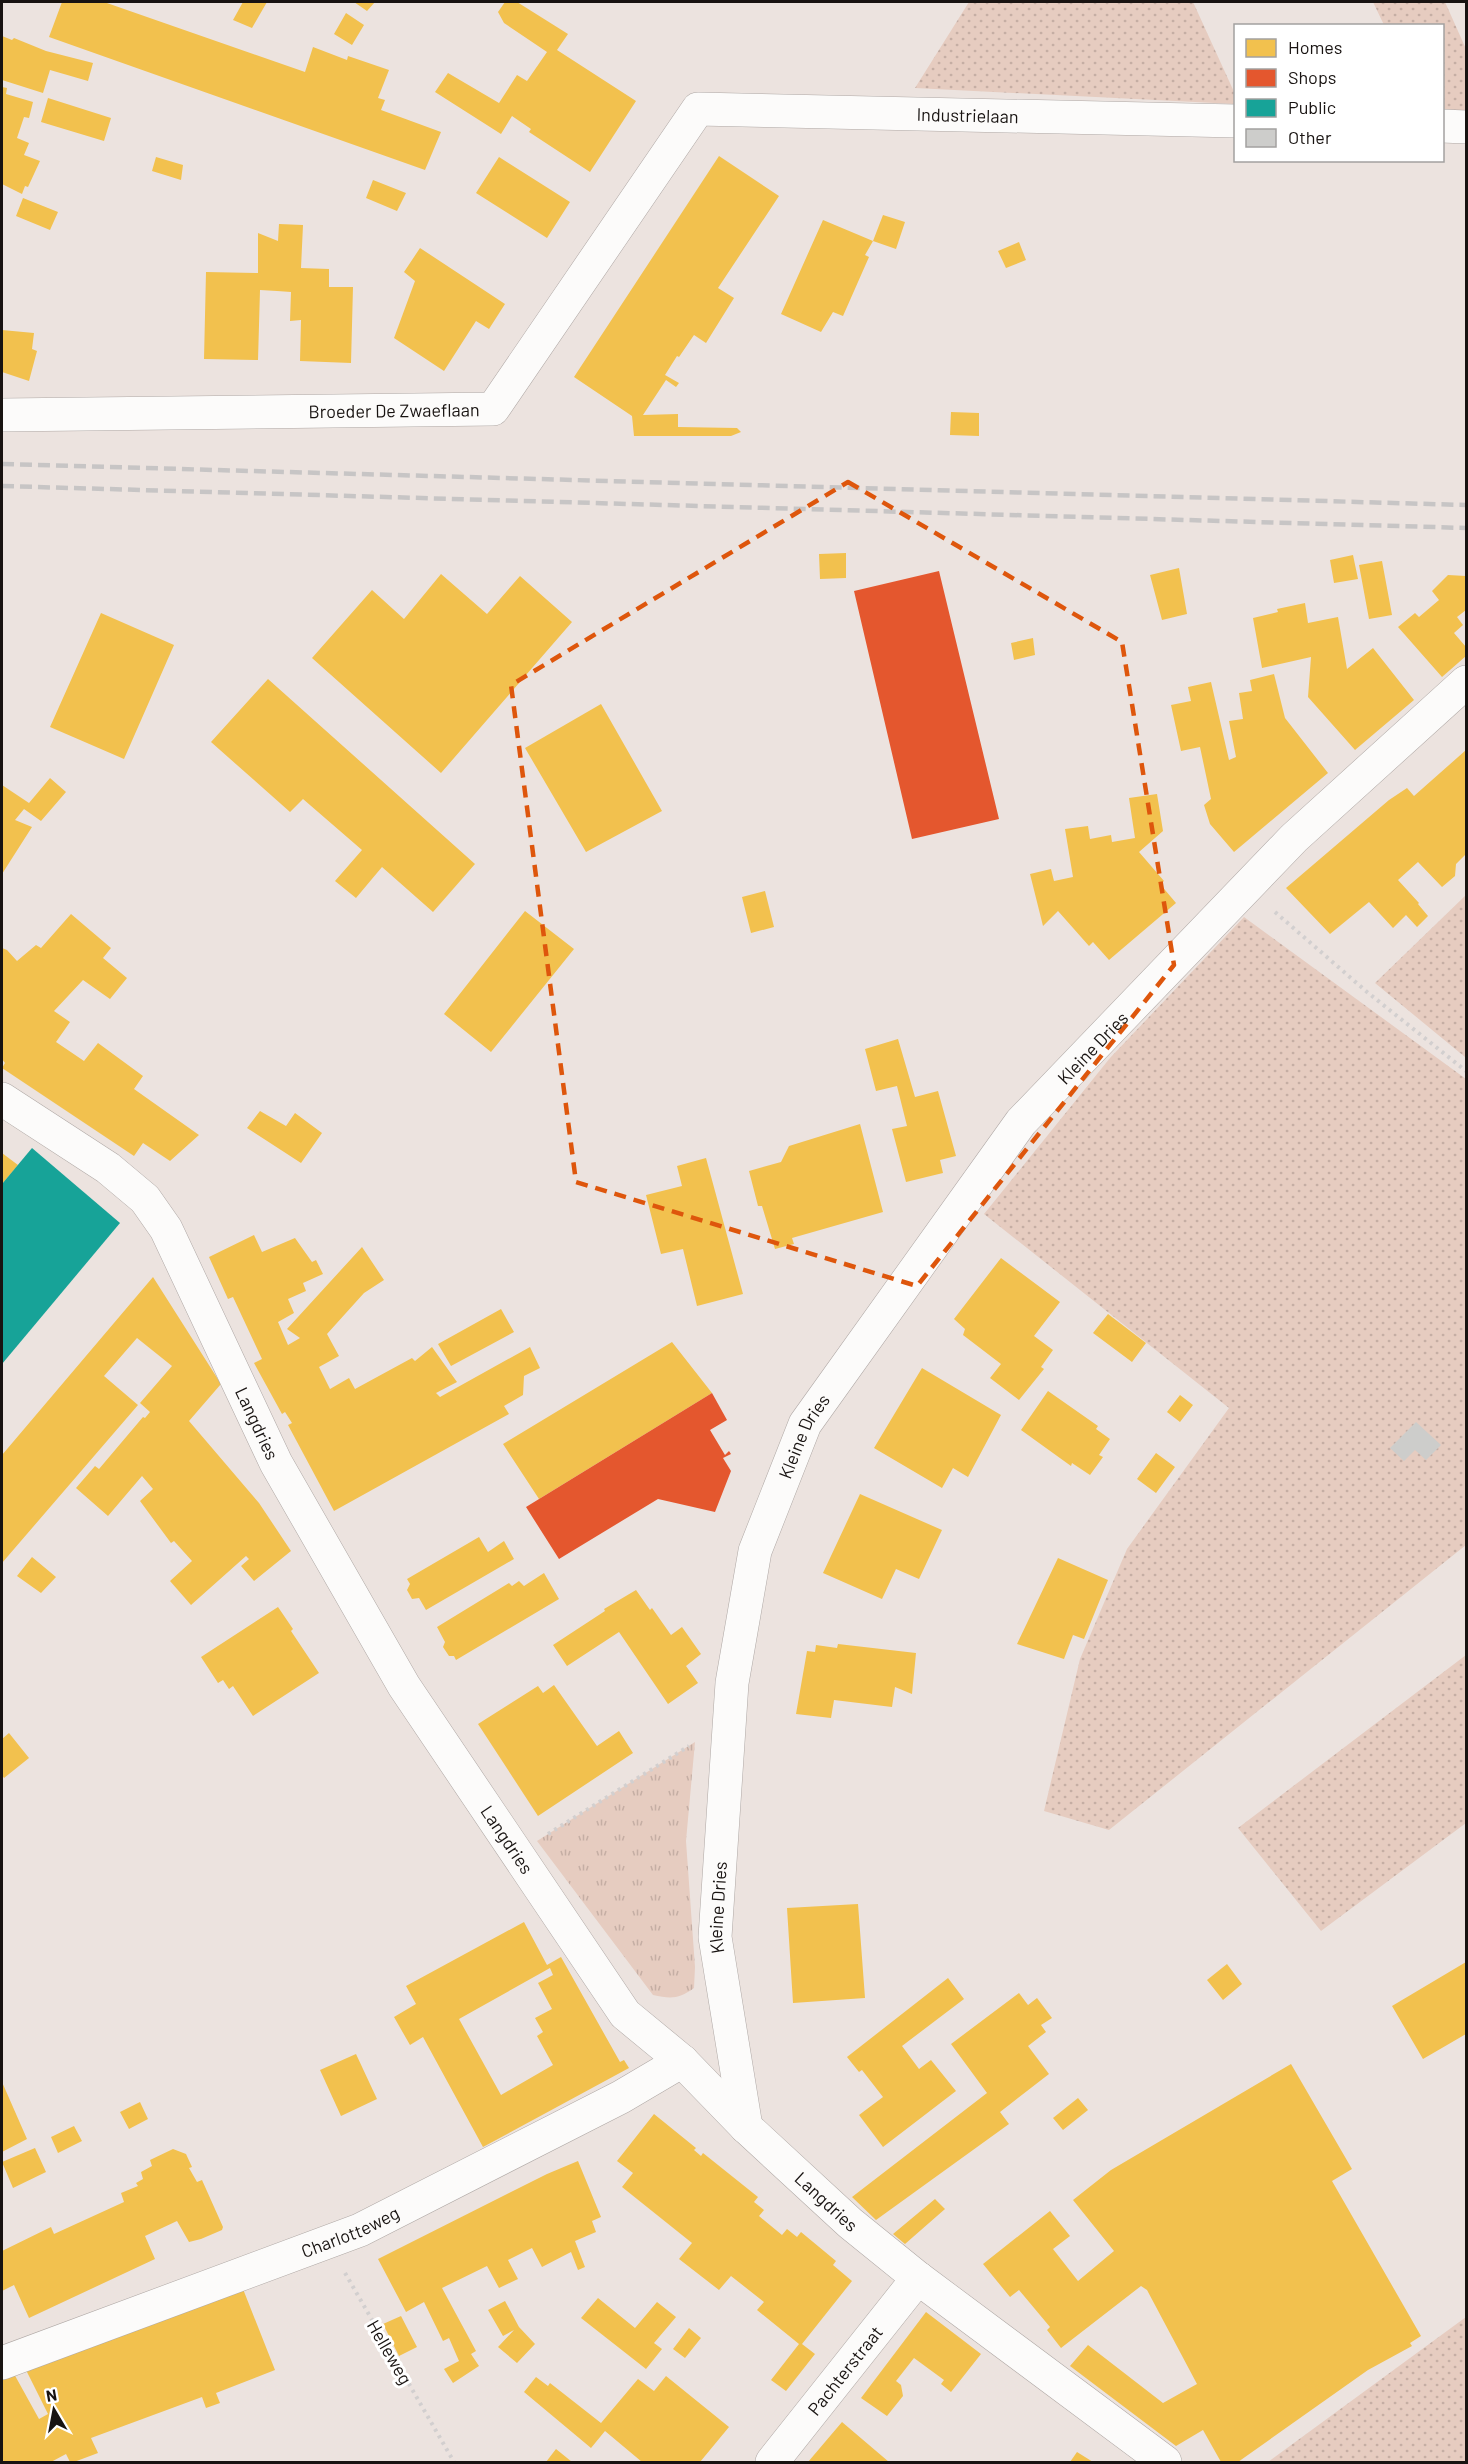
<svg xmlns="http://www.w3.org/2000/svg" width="1468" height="2464" font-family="Barlow,sans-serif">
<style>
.grass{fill:url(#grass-dots)}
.park{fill:url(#park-tufts)}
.homes{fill:#f2c14e;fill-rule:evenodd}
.shops{fill:#e4572e}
.public{fill:#17a398}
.building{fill:#cdcdcb}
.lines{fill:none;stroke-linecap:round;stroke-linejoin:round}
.street-casing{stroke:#afa8a5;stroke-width:34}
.path{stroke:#d2cfcf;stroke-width:4;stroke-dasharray:3 4.5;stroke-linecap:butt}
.street{stroke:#fcfbfa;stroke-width:33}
.rail{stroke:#c7c5c5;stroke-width:4.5;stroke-dasharray:12 6;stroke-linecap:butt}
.marked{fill:none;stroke:#de560c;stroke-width:4.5;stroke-dasharray:12 8;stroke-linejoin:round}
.labels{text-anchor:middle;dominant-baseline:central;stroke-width:6;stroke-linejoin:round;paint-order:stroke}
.street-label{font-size:18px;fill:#181311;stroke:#fff}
</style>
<defs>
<pattern id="grass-dots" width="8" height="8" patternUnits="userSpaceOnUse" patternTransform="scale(1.5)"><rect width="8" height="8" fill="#e6ccc0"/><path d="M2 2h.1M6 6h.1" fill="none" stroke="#c5aea4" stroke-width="1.8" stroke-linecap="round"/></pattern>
<pattern id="park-tufts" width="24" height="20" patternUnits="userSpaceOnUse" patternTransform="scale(1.5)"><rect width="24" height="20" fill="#e6ccc0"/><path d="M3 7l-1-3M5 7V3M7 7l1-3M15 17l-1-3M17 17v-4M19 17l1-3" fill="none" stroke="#c5aea4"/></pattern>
</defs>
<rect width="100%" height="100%" fill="#ece3df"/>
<path class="grass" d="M969,2H1193L1235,94V104L915,88Z
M1373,2H1445L1466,49V113L1443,111L1442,26L1384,25Z
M1466,895V1056L1465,1057L1375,983Z
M1244,917L1466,1079V1545L1109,1830L1044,1811L1080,1659L1127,1549L1229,1408L984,1214L1110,1058Z
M1466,1655V1823L1321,1931L1238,1828Z
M1466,2317V2462H1268Z"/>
<path class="park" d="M695,1742L686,1841L695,1967L694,1988C679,1999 671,1999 653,1995L537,1841Z"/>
<path class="homes" d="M62,2H104L305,72L313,47L347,60L348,56L389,70L378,98L385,100L381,110L441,132L425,170L49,37Z
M243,2H267L252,28L233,20Z
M354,2H375L367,11Z
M505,2H517L568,34L557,50L636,101L590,172L529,132L531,129L512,116L501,134L435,92L448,73L499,103L517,75L527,81L547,52L504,23L498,12Z
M346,13L364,25L352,45L334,34Z
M2,36L12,40L14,38L46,51L93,63L88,81L50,70L43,93L2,80Z
M2,87L7,88L6,94L33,102L29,118L24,117L17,138L29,143L24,155L40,161L28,187L25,186L22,194L2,184Z
M48,98L111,118L104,141L41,122Z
M719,156L779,196L718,288L734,298L706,343L694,335L679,357L677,356L665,375L679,383L676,387L666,380L643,415L678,414V427L737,428L741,432L731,436H634L632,416L574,377Z
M156,157L183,165L181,180L152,171Z
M499,157L570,202L547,238L476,193Z
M373,180L406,193L397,211L366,198Z
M23,198L58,212L50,230L16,216Z
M883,215L905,222L896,249L873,241Z
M823,220L873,241L865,255L869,257L843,316L833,312L821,332L781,314Z
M279,224L303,225L301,268L329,269V287H353L351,363L300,361L301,320L290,321L291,292L277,291L260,290L258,360L204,359L206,272L258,273V233L278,241Z
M1019,242L1026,260L1006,268L998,251Z
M420,248L505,304L489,329L476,321L444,371L394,338L415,281L404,272Z
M2,330L34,333L32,349L37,351L29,381L2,372Z
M951,412L979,413V436L950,435Z
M846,553V578L820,579L819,554Z
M1353,555L1358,579L1334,583L1330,560Z
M1382,561L1392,615L1369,619L1359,565Z
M1179,568L1187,614L1162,620L1150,575Z
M441,574L487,614L520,576L572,622L441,773L312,658L372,590L404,619Z
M1448,575L1466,576V610L1457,617L1463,625L1454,633L1466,647V656L1442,677L1398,627L1415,613L1419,617L1439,600L1432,591Z
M1305,603L1308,623L1338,617L1347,669L1373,648L1414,700L1355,750L1308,697L1311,657L1262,668L1253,618L1278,612L1277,609Z
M101,613L174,645L124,759L50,727Z
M1033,638L1035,655L1014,660L1011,643Z
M1274,674L1285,718L1328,773L1234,852L1210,824L1204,805L1211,799L1200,747L1181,751L1171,705L1191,701L1188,687L1211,682L1229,760L1236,757L1229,721L1243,719L1239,693L1252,691L1250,680Z
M268,679L475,864L433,912L382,867L356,898L335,881L362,850L303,799L290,812L211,742Z
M601,704L662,811L586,852L525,748Z
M1466,750V854L1456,864L1455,876L1442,887L1418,862L1398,880L1419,903L1418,904L1428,916L1417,927L1406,915L1393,928L1369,902L1330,934L1286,888L1389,800L1407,788L1414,796Z
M50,778L66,792L41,821L24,809L15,820L32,827L2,874V785L29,803Z
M1157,794L1163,831L1139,852L1164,881L1160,884L1176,903L1109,960L1093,942L1089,946L1058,911L1043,926L1030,874L1051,869L1054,881L1073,877L1065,829L1088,826L1090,839L1111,835L1112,842L1135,838L1129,798Z
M765,891L774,927L751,933L742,897Z
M525,911L574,949L491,1052L444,1014Z
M71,914L111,948L103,958L127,978L110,999L83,980L54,1011L70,1022L56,1042L84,1061L98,1043L143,1076L134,1089L199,1135L170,1161L143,1143L134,1156L2,1068L5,1063L2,1059V948L7,950L17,961L36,945L41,948Z
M898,1039L915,1097L938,1091L956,1156L940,1160L943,1173L906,1182L892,1129L907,1126L897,1086L876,1091L865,1049Z
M260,1111L286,1126L295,1113L322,1133L301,1163L247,1128Z
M860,1124L883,1212L792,1238L794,1244L775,1249L762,1206H758L749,1171L781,1162L789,1146Z
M2,1153L18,1165L2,1184Z
M706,1158L743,1294L697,1306L683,1249L661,1254L646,1195L682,1186L677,1166Z
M254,1235L262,1252L295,1238L312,1262L316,1260L323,1274L303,1283L306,1291L288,1299L294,1313L278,1322L288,1345L300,1338L287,1329L362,1247L384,1280L364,1293L327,1334L339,1356L319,1367L330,1389L349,1378L355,1389L412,1358L415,1361L432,1347L457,1382L436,1393L440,1397L530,1347L540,1368L524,1376L523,1395L504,1406L509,1414L334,1511L288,1425L292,1423L285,1412L282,1414L254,1363L262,1359L233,1297L228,1299L209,1257Z
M1001,1258L1060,1302L1034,1336L1053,1350L1041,1367L1044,1369L1019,1400L990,1378L1001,1364L963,1335L965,1329L954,1319Z
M153,1277L221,1384L189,1421L259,1503L291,1551L254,1581L241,1566L249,1559L246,1556L191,1605L170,1581L192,1561L174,1541L171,1543L140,1501L153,1489L142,1476L108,1516L76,1488L95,1466L99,1469L143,1417L145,1418L150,1412L140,1403L172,1366L137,1338L104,1376L138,1405L2,1563V1455Z
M501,1309L514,1332L451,1366L438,1344Z
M1108,1314L1146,1343L1132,1362L1093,1333Z
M672,1342L712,1393L539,1499L503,1444Z
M922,1368L1001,1415L968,1477L953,1468L942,1488L874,1448Z
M1048,1391L1098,1426L1096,1429L1110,1439L1099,1455L1103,1457L1090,1475L1072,1463L1071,1466L1021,1430Z
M1180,1395L1193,1405L1180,1422L1167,1412Z
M1156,1453L1175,1467L1156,1493L1137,1479Z
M860,1494L942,1530L919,1579L896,1569L882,1599L823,1573Z
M479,1537L488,1552L504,1541L514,1559L426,1610L419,1598L412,1599L407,1590L410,1584L407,1579Z
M32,1557L56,1577L41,1593L17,1576Z
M1058,1558L1108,1580L1084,1639L1073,1635L1064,1659L1017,1644Z
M544,1573L559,1599L456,1660L454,1656H449L443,1647L445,1642L437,1627L509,1583L512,1586L519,1581L524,1586Z
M636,1590L650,1610L652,1608L671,1635L682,1627L701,1654L686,1666L698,1683L668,1704L619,1632L567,1666L553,1645L605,1611L604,1609Z
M278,1607L293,1629L291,1631L319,1673L253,1716L233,1686L229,1689L223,1680L218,1683L201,1657Z
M838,1644L916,1653L912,1694L895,1687L892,1707L834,1700L831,1718L796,1714L807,1651L815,1652L816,1645L837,1648Z
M554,1685L597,1746L619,1731L633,1753L538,1816L478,1724L538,1686L543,1693Z
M9,1733L29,1758L4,1778L2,1775V1739Z
M858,1904L865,1998L793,2003L787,1908Z
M524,1922L547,1965L561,1957L620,2062L624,2060L629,2068L483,2147L423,2037L410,2045L394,2017L416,2004L406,1986ZM550,1968L553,1975L538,1983L552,2009L535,2018L543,2032L537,2036L553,2065L501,2095L459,2019Z
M1466,1962V2034L1423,2059L1392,2006Z
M1227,1964L1242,1984L1223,2000L1207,1980Z
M948,1978L964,1999L902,2046L919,2069L931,2060L956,2091L883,2147L859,2115L883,2097L862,2070L859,2072L847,2057Z
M1019,1993L1028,2005L1037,1998L1052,2018L1041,2025L1046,2032L1028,2046L1049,2074L1000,2112L1009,2124L876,2220L852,2197L987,2093L951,2044Z
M356,2054L377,2099L341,2116L320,2070Z
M1291,2064L1352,2169L1332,2181L1421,2336L1410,2343L1412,2346L1368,2370L1238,2462H1221L1203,2430L1176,2446L1070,2366L1088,2345L1163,2403L1197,2384L1147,2290L1141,2286L1061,2348L1047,2330L1050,2327L1019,2290L1010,2297L983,2264L1050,2211L1070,2236L1053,2249L1078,2281L1114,2251L1073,2200L1111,2170Z
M2,2082L27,2139L2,2152Z
M1078,2098L1088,2110L1063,2130L1053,2118Z
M140,2102L148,2119L129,2129L120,2112Z
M654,2114L696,2148L694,2150L701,2156L703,2153L758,2197L754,2202L764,2210L759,2216L782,2235L787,2229L797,2237L801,2232L836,2261L833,2265L852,2281L802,2344L815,2354L786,2391L771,2380L799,2344L757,2310L764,2302L731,2276L719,2290L679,2259L692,2243L622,2187L633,2173L617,2161Z
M74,2126L82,2141L58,2153L51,2137Z
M35,2148L46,2172L13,2188L2,2162Z
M173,2149L186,2154L192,2167L189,2168L197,2182L202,2180L223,2227L222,2230L201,2239L189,2242L177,2221L145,2236L155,2259L29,2318L14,2285L2,2291V2251L51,2227L54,2234L124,2202L121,2193L138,2186L136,2183L143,2179L141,2172L152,2166L150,2160Z
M578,2161L601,2217L592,2221L596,2232L575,2241L585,2267L578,2270L571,2252L542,2267L532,2248L508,2260L518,2279L499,2288L487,2266L442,2288L476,2351L471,2354L479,2366L453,2383L444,2369L459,2361L449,2338L443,2341L424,2302L406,2312L378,2259L547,2174Z
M935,2199L945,2209L905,2244L893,2234Z
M243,2289L275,2370L216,2393L220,2403L206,2408L202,2397L91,2438L98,2453L74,2462H70L66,2454L51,2462H2V2379L13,2372L39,2419L48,2414L25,2368Z
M598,2298L635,2328L657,2302L676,2317L654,2343L662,2349L646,2369L581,2318Z
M505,2301L519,2327L535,2344L517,2363L498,2347L514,2330L503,2336L488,2310Z
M926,2312L981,2354L951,2392L941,2384L944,2380L914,2358L896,2381L901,2385L903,2396L887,2416L861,2398Z
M401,2316L417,2347L399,2356L383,2324Z
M689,2328L701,2338L685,2358L673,2349Z
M666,2376L729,2427L700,2462H642L605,2431L591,2448L524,2392L536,2377L548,2386L550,2383L601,2423L638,2379L654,2391Z
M842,2422L889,2462H808Z
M556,2449L572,2462H546Z
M1077,2452L1093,2462H1070Z"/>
<path class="shops" d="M939,571L999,819L912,839L854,591Z
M712,1393L727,1420L710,1430L725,1455L729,1451L731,1454L723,1458L731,1471L715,1512L658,1499L559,1559L526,1507Z"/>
<path class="public" d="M32,1148L120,1223L2,1364V1184Z"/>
<path class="building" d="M1416,1422L1441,1445L1426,1460L1415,1450L1404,1461L1390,1448Z"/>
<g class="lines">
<defs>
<g id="street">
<path d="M1442,126L1466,127"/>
<path id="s1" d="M2,415L493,409L698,109L1236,121"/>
<path id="s2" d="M2,1099L108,1168L145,1199L166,1229L276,1463L404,1686L625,2014L682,2061L746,2127L850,2223L918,2278L1165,2462"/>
<path id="s3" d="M746,2127L715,1937L732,1683L755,1551L805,1424L1021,1122L1294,838L1466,682"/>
<path id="s4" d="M2,2363L360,2230L621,2097L682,2061"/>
<path id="s5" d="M772,2462L918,2278"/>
</g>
</defs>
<use href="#street" class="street-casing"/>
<path class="path" d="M1275,912L1367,992L1466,1071
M548,1834L689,1746
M345,2273L454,2462"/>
<use href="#street" class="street"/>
<path class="rail" d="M2,464L1466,505
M2,486L1466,528"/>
</g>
<path class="marked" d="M848,482L1122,642L1174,965L917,1286L576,1182L511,685Z"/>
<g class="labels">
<g class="street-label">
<text stroke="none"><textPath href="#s1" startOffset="1124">Industrielaan</textPath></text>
<text stroke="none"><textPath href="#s1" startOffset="392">Broeder De Zwaeflaan</textPath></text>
<text stroke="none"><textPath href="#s3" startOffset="1192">Kleine Dries</textPath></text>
<text stroke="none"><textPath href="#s2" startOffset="426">Langdries</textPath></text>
<text stroke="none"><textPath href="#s3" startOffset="706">Kleine Dries</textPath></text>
<text stroke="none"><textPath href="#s2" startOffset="912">Langdries</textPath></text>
<text stroke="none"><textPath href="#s3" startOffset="222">Kleine Dries</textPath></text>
<text stroke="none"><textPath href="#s2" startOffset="1398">Langdries</textPath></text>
<text stroke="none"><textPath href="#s4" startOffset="372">Charlotteweg</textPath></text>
<text transform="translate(390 2352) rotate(60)">Helleweg</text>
<text stroke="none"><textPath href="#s5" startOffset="117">Pachterstraat</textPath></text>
</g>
</g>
<rect width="1468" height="2464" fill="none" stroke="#181311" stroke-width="6"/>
<rect x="1234" y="24" width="210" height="138" fill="#ffffff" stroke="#a3a1a0" stroke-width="1.5"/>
<rect x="1246" y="39" width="30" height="18" fill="#f2c14e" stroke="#a3a1a0" stroke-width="1.5"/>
<text x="1288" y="54" font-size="18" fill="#181311">Homes</text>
<rect x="1246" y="69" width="30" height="18" fill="#e4572e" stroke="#a3a1a0" stroke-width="1.5"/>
<text x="1288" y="84" font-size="18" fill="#181311">Shops</text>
<rect x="1246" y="99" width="30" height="18" fill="#17a398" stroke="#a3a1a0" stroke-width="1.5"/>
<text x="1288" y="114" font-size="18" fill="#181311">Public</text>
<rect x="1246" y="129" width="30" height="18" fill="#cdcdcb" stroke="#a3a1a0" stroke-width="1.5"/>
<text x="1288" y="144" font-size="18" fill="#181311">Other</text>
<g transform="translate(54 2410) rotate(350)" stroke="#ffffff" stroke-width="4.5" paint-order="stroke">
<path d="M0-4.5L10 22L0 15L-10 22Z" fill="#181311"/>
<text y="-9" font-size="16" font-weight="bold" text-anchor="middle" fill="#181311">N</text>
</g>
</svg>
